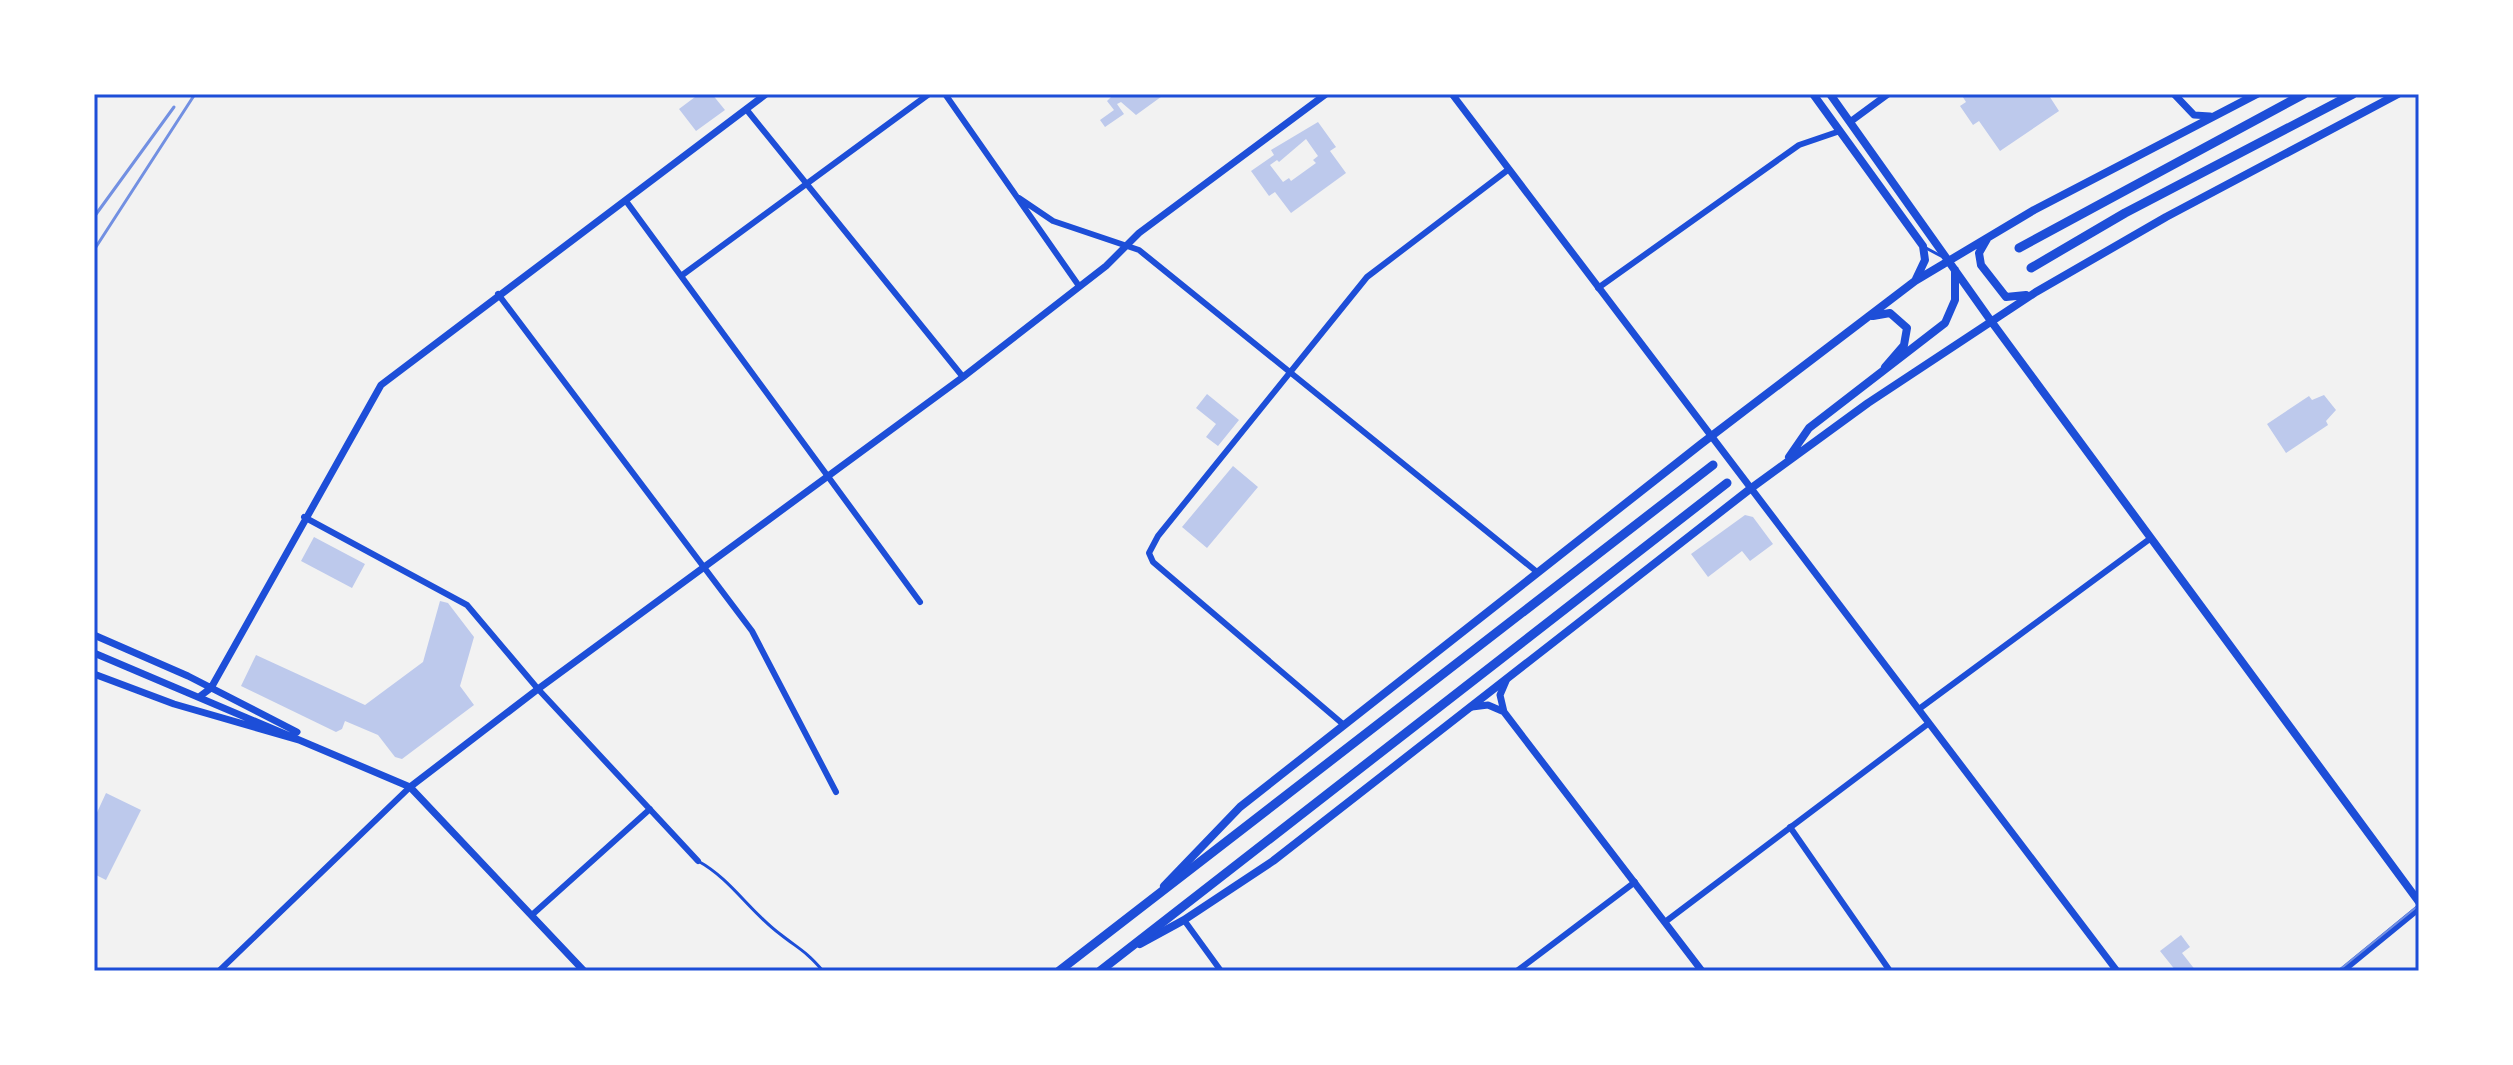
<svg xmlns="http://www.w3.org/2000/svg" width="2513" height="1065" font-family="Arial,sans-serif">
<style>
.building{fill:#bdc9ec;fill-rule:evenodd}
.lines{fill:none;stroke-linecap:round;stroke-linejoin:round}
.service{stroke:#1d4ed8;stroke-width:3}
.minor{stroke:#1d4ed8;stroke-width:6}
.tertiary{stroke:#1d4ed8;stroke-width:7}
.secondary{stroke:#1d4ed8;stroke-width:8}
.primary{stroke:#1d4ed8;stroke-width:9}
.tram{stroke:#7290e2;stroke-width:2}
.rail{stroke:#7290e2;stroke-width:3}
.neatline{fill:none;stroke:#1d4ed8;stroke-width:3}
</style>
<rect width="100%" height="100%" fill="#f2f2f2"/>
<path class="building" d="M699,94H712L725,110L696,131L679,109Z
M1114,94H1165L1136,115L1121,102L1117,104L1124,114L1105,127L1100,120L1114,110L1107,101Z
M1961,94H2048L2059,111L2000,151L1979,121L1973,125L1960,106L1966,102Z
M1318,122L1336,147L1330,151L1346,173L1291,213L1275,192L1269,196L1251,171L1274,155L1271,150ZM1306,139L1318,156L1313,160L1316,163L1291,181L1289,178L1283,182L1270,165L1277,160L1279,162Z
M1207,394L1239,420L1218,446L1206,437L1216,424L1196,408Z
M2324,395L2336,410L2326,421L2328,425L2286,453L2267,424L2309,396L2312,400Z
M1233,466L1258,487L1207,548L1182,527Z
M1745,515L1753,517L1773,544L1750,561L1742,551L1708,577L1691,554Z
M314,537L365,564L352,588L301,561Z
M440,601L448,603L474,637L460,686L474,705L402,759L395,757L378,735L345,721L342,729L336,732L241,686L256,655L365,705L423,662Z
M106,793L141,810L106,880L94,874V819Z
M2181,935L2190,947L2182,953L2196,971H2176L2160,951Z"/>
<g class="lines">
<path class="service" d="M1926,248L1941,256
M698,861C731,879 750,912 780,934C799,949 806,951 823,971"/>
<path class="minor" d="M945,94L1079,286
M746,109L963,377
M1019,198L1053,221L1139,250L1537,572
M626,201L920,602
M681,276L929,94
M1598,288L1799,145L1840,131
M498,294L752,631L836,792
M304,517L467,605L538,689L698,861
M1919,709L2151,538
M1344,725L1153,562L1149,553L1158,536L1367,277L1509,169
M1790,827L1890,971
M533,914L650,809
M1184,920L1221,971
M1665,922L1929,723
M219,971L410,787
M1517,971L1635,882"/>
<path class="tertiary" d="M1452,94L2117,971
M2174,94L2194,115L2210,116
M1850,122L1888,94
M94,635L188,676L297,732
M94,653L410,787L584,971
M94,674L174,704L302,741
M1506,681L1500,695L1504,712L1702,971
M199,697L211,688L381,385L766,94
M1472,707L1488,705L1502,711
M410,787L538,689L963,377L1106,266L1139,233L1326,94
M2342,971L2419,908"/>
<path class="secondary" d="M1813,94L1923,246L1925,260L1916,279
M1830,94L1991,321L2419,902
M1987,239L1979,253L1981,265L2006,297L2026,295
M1873,316L1890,313L1907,328L1904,345L1885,367
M1789,457L1809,428L1945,323L1955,300V270
M1164,886L1240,807L1701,444L1915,281L2034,210L2257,94
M1140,944L1184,920L1273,861L1750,489L1868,403L2036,292L2166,217L2398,94"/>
<path class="primary" d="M2019,248L2304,94
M2031,268L2125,213L2353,94
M1059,971L1713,465
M1100,971L1727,483"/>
<path class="tram" d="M2338,971L2419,905"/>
<path class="rail" d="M94,217L174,107
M94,250L195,94"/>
</g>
<rect width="2513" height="1065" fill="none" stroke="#ffffff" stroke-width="192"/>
<rect x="96" y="96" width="2321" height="873" class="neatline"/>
</svg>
